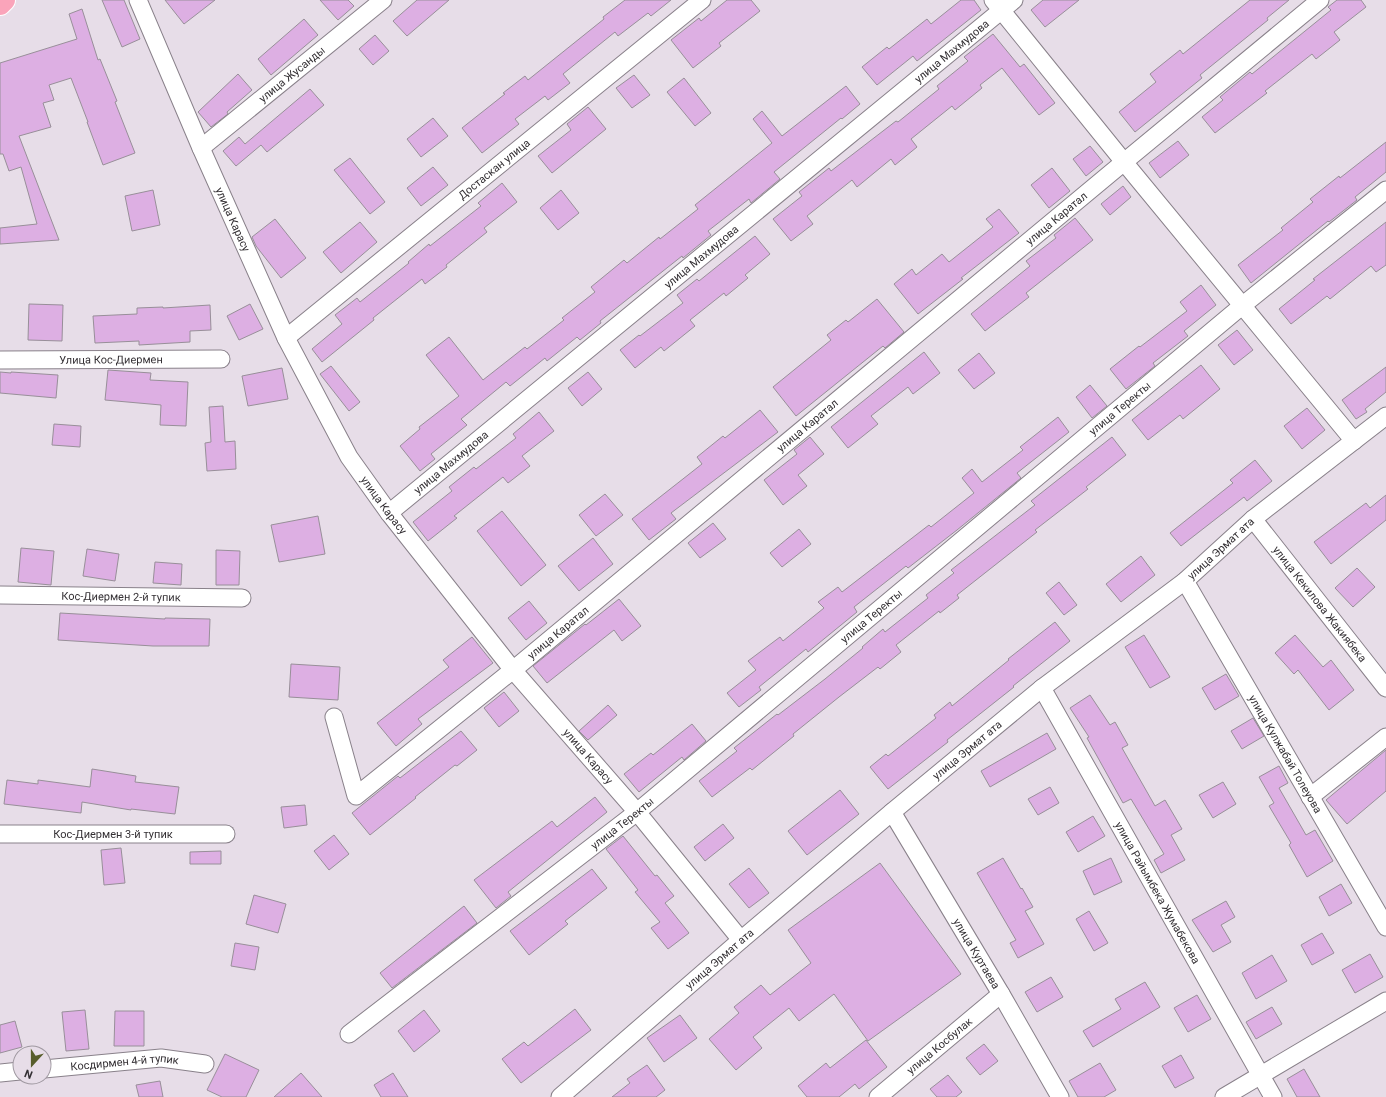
<svg xmlns="http://www.w3.org/2000/svg" width="1386" height="1097" font-family="Roboto,sans-serif">
<style>
.building{fill:#ddafe3;stroke:#988f99}
.lines{fill:none;stroke-linecap:round;stroke-linejoin:round}
.minor-casing{stroke:#89818a;stroke-width:19}
.highway-casing{stroke:#fff;stroke-width:24}
.minor{stroke:#fff;stroke-width:17}
.highway{stroke:#faa4ba;stroke-width:22}
.labels{text-anchor:middle;dominant-baseline:central;stroke-width:3;stroke-linejoin:round;paint-order:stroke}
.street-label{font-size:11px;fill:#343034;stroke:#e7dde8}
</style>
<rect width="100%" height="100%" fill="#e7dde8"/>
<path class="building" d="M102,0H124L140,39L122,47Z
M165,0H215L184,24Z
M320,0H348L354,6L338,20Z
M417,0H449L407,36L393,21Z
M625,0H671L651,16L648,13L618,36L615,32L563,74L570,83L548,100L545,96L515,119L519,124L482,153L462,128L505,94L503,93L525,76L528,80L604,19L603,17Z
M727,0H751L760,11L719,43L721,46L693,68L671,40L699,18L701,21Z
M961,0H974L981,10L917,61L913,56L877,85L862,67L887,47L889,49L927,19L931,24Z
M1043,0H1079L1045,27L1031,10Z
M1250,0H1289L1267,18L1268,20L1200,75L1202,78L1135,132L1119,112L1156,82L1150,74L1180,50L1183,54Z
M1337,0H1361L1366,7L1334,32L1340,40L1316,59L1312,54L1265,91L1267,93L1215,133L1202,117L1223,100L1220,97L1250,72L1252,74L1331,10L1328,7Z
M82,9L98,60L100,59L117,101L115,102L135,153L103,165L87,122H88L71,78L49,85L54,100L43,103L51,127L19,136L59,240L0,244V228L37,224L21,167L9,171L3,154H0V63L77,39L69,14Z
M304,19L318,35L271,75L258,59Z
M993,34L1020,67L1024,64L1055,103L1039,115L1002,68L980,85L982,88L955,110L952,106L911,139L917,147L895,165L891,159L857,187L852,180L807,216L813,224L791,241L773,219L802,196L799,192L829,168L831,171L896,121L898,122L939,89L937,86L968,61L964,57Z
M375,35L389,51L373,65L359,49Z
M238,74L252,90L227,112L228,114L211,127L198,112Z
M634,75L650,95L632,108L616,88Z
M684,78L711,113L695,126L667,92Z
M846,86L860,104L842,119L841,118L774,172L780,179L751,203L749,199L708,231L711,235L683,258L682,256L600,321L601,323L580,340L577,337L547,361L545,358L510,386L506,382L461,419L467,425L431,454L435,459L420,471L400,446L420,429L419,427L459,396L426,355L449,337L483,380L525,347L527,349L564,320L562,318L595,292L591,287L624,260L627,263L659,237L660,239L698,209L695,205L772,143L753,119L762,111L782,136Z
M310,89L324,105L267,152L261,145L236,166L223,151L239,137L245,144Z
M588,107L606,129L552,173L538,156L571,130L567,124Z
M433,118L448,136L421,157L407,139Z
M1178,141L1189,155L1160,178L1149,163Z
M1386,142V172L1355,197L1357,200L1329,222L1328,221L1251,283L1238,265L1283,230L1281,228L1313,202L1310,199L1339,176L1340,178Z
M1090,146L1103,162L1086,176L1073,159Z
M350,158L385,202L370,214L334,170Z
M433,167L448,185L421,206L407,188Z
M1052,168L1070,191L1049,208L1031,185Z
M502,183L517,202L484,228L487,232L446,265L447,267L425,284L422,279L373,318L374,320L322,362L312,349L342,324L335,315L357,298L360,302L409,263L408,262L429,244L430,246L481,206L478,203Z
M1123,186L1131,197L1110,215L1101,204Z
M153,190L160,225L132,231L125,196Z
M561,190L579,213L558,230L540,208Z
M999,209L1019,233L961,278L963,279L918,314L894,284L912,269L916,275L942,254L949,262L993,227L986,219Z
M1075,218L1093,240L1026,293L1029,297L985,331L971,314L1030,266L1026,261L1056,238L1054,235Z
M275,219L306,258L281,278L256,246L252,237Z
M360,222L377,242L341,273L323,252Z
M1386,222V265L1376,272L1371,266L1330,299L1327,296L1291,324L1279,309L1315,280L1313,279Z
M755,236L770,254L745,275L748,278L726,296L724,293L690,320L695,326L664,351L661,347L635,368L620,350L639,335L640,336L683,303L677,295L697,279L699,281Z
M1201,285L1216,305L1184,331L1188,336L1153,363L1155,366L1126,389L1110,369L1139,346L1140,347L1187,311L1180,302Z
M877,299L904,332L885,348L883,346L796,416L773,387L831,340L827,335L846,320L848,322Z
M29,304L63,305L62,341L28,340Z
M250,304L263,329L239,340L227,316Z
M210,305L211,330L190,331V342L139,345V341L95,343L93,316L137,314V308L163,307V308Z
M1237,330L1253,350L1234,365L1218,345Z
M924,352L940,373L913,394L908,387L871,416L878,424L848,448L831,427Z
M979,353L995,373L974,389L958,370Z
M1201,365L1220,389L1183,419L1180,415L1148,440L1132,420Z
M331,366L360,402L349,411L320,374Z
M1386,367V392L1365,409L1367,412L1356,419L1342,400Z
M282,368L288,399L248,406L242,376Z
M108,370L151,373L150,380L188,382L186,426L160,425L161,405L105,400Z
M0,372L11,373V372L58,375L56,398L0,393Z
M588,372L602,389L582,406L568,388Z
M1090,385L1107,406L1092,418L1076,397Z
M223,406L225,442L235,441L236,469L207,471L205,443L211,442L209,407Z
M1307,408L1325,430L1302,449L1284,426Z
M760,410L778,432L671,513L676,519L649,540L632,519L702,464L697,457L723,436L725,438Z
M539,412L554,431L522,456L530,466L508,483L503,477L454,516L457,518L428,541L413,522L452,491L449,487L474,467L476,469L516,438L513,434Z
M1058,417L1069,432L1017,473L1021,478L957,530L908,568L906,566L854,607L857,612L808,652L806,649L759,687L761,690L739,707L727,693L756,670L748,661L780,637L783,641L824,608L818,602L838,587L842,592L929,525L931,527L974,493L962,478L972,469L982,482L1023,450L1020,447Z
M54,424L81,426L80,447L52,445Z
M810,437L824,454L798,475L807,486L783,505L764,480L797,454L794,450Z
M1112,437L1126,455L1086,487L1088,489L1035,530L1037,532L957,595L959,598L940,613L939,611L896,645L901,652L880,669L878,667L839,697L793,734L794,736L752,770L750,768L712,797L699,781L737,751L734,748L777,714L778,715L825,679L863,648L862,647L883,629L885,632L928,598L926,595L954,573L951,570L1035,505L1031,501Z
M1255,460L1272,481L1247,501L1244,497L1181,546L1170,533L1233,483L1230,480Z
M605,494L623,515L596,536L579,515Z
M1386,495V520L1331,564L1314,542L1366,503L1370,508Z
M502,511L546,565L521,586L477,531Z
M318,516L325,554L279,562L271,525Z
M713,523L726,539L700,558L688,543Z
M799,529L811,544L782,567L770,553Z
M593,538L613,564L579,591L558,566Z
M21,548L54,551L51,585L18,582Z
M87,549L119,554L115,581L83,576Z
M216,550L240,551L239,585H216Z
M1141,556L1155,575L1121,602L1106,584Z
M155,562L182,564L181,585L153,583Z
M1357,568L1375,587L1353,607L1335,588Z
M1059,582L1077,605L1064,615L1046,593Z
M619,599L641,626L622,641L614,630L547,683L533,666L585,624L586,625Z
M529,601L547,623L526,640L508,618Z
M60,613L165,619V618L210,619L209,646H153L58,640Z
M1055,622L1070,641L1013,686L1014,687L947,740L948,742L888,789L870,767L886,754L888,756L936,718L934,715L950,702L952,706L1009,660L1008,659Z
M1144,635L1170,677L1150,688L1125,647Z
M1295,635L1323,667L1331,660L1354,690L1329,710L1298,670L1294,674L1275,653Z
M472,637L493,663L418,719L422,724L396,746L377,723L449,667L443,660Z
M291,664L340,667L338,700L289,697Z
M1226,674L1239,696L1215,710L1202,688Z
M504,692L519,711L499,727L484,708Z
M1090,695L1110,725L1115,722L1128,745L1122,748L1155,806L1165,800L1182,829L1171,835L1185,860L1161,873L1154,860L1164,854L1131,799L1123,803L1087,738L1089,737L1070,708Z
M608,705L617,715L588,740L579,731Z
M1253,718L1264,736L1242,749L1231,731Z
M692,724L706,741L684,760L682,757L639,792L624,774L651,753L653,755Z
M461,731L477,750L457,766L455,765L415,797L416,798L370,835L352,813L398,776L400,778Z
M1047,733L1056,749L990,787L981,771Z
M1386,750V791L1347,824L1326,800Z
M1279,766L1288,783L1279,788L1306,835L1315,830L1333,861L1307,877L1289,845L1291,843L1269,806L1274,803L1259,777Z
M92,769L136,776L135,782L179,787L175,814L131,809V810L82,802L81,813L4,804L7,780L38,784V780L90,787Z
M1223,782L1236,804L1213,818L1199,795Z
M1050,787L1059,803L1038,815L1028,799Z
M840,790L859,814L807,855L788,831Z
M595,797L607,812L508,892L511,896L496,908L474,880L552,821L557,827Z
M305,805L307,825L284,828L281,807Z
M1093,816L1105,836L1078,852L1066,832Z
M723,824L734,838L705,861L694,847Z
M334,835L349,854L329,870L314,851Z
M623,836L655,876L657,875L674,896L665,903L689,933L668,949L651,928L660,922L635,892L638,890L606,849Z
M121,848L125,883L104,885L101,850Z
M221,851V864H190V852Z
M1003,858L1021,889L1022,888L1033,907L1025,911L1044,944L1018,958L1010,943L1016,940L977,873Z
M1111,858L1122,882L1094,895L1083,871Z
M880,863L961,974L868,1041L834,994L799,1021L789,1008L753,1037L762,1048L736,1070L709,1039L739,1013L734,1007L761,985L770,995L811,963L788,930Z
M749,868L769,893L749,908L729,884Z
M592,869L607,888L565,921L568,924L529,955L510,931Z
M1341,884L1352,903L1329,916L1319,897Z
M254,895L286,904L278,933L246,924Z
M1226,901L1235,917L1221,925L1231,942L1213,952L1192,920Z
M464,906L477,923L392,988L380,973Z
M1089,911L1108,943L1094,951L1076,919Z
M1322,933L1334,953L1312,965L1301,945Z
M235,943L259,947L255,970L231,966Z
M1370,954L1383,977L1355,993L1342,970Z
M1272,955L1287,981L1256,999L1242,973Z
M1051,977L1063,997L1037,1012L1025,992Z
M1145,982L1160,1007L1093,1047L1083,1031L1121,1009L1115,999Z
M1197,995L1211,1019L1188,1032L1174,1008Z
M1272,1007L1282,1024L1256,1039L1246,1022Z
M575,1009L591,1030L521,1083L502,1059L524,1042L528,1046Z
M85,1010L89,1049L66,1051L62,1012Z
M424,1010L440,1031L414,1052L398,1031Z
M115,1011H144V1046H114Z
M680,1015L697,1038L664,1062L647,1038Z
M15,1021L22,1047L0,1053V1025Z
M866,1040L887,1067L859,1089L855,1084L839,1097H807L798,1086L826,1063L830,1068Z
M984,1044L998,1061L980,1075L966,1058Z
M225,1054L259,1070L246,1097H222L207,1090Z
M1181,1055L1194,1078L1175,1088L1162,1066Z
M1100,1063L1116,1090L1104,1097H1078L1069,1081Z
M647,1065L665,1090L656,1097H612L630,1083L627,1079Z
M1304,1069L1320,1097H1297L1287,1079Z
M301,1073L322,1097H274Z
M393,1073L408,1097H381L374,1085Z
M948,1075L962,1092L956,1097H937L930,1089Z
M160,1081L163,1097H139L136,1085Z"/>
<g class="lines">
<defs>
<g id="minor">
<path id="s1" d="M138,0L201,148L286,338L349,457L389,513L513,670L637,812L741,940"/>
<path d="M993,0L1124,162L1354,441"/>
<path id="s2" d="M201,148L383,0"/>
<path id="s3" d="M286,338L702,0"/>
<path id="s4" d="M0,360L221,359"/>
<path id="s5" d="M389,513L1014,0"/>
<path id="s6" d="M1253,519L1386,688"/>
<path id="s7" d="M1185,581L1386,927"/>
<path id="s8" d="M0,595L242,598"/>
<path id="s9" d="M1042,688L1273,1097"/>
<path id="s10" d="M334,717L356,796L513,670L1124,162L1320,0"/>
<path d="M1310,797L1386,737"/>
<path id="s11" d="M892,812L1001,994L1060,1097"/>
<path id="s12" d="M0,834H226"/>
<path id="s13" d="M349,1034L637,812L1243,305L1386,190"/>
<path id="s14" d="M44,1069L161,1058L205,1064"/>
<path d="M0,1073L20,1071"/>
<path id="s15" d="M560,1097L741,940L892,812L1042,688L1185,581L1253,519L1386,416"/>
<path id="s16" d="M878,1097L1001,994"/>
<path d="M1224,1097L1386,1001"/>
</g>
<path id="highway" d="M0,4L4,0"/>
</defs>
<use href="#minor" class="minor-casing"/>
<use href="#highway" class="highway-casing"/>
<use href="#minor" class="minor"/>
<use href="#highway" class="highway"/>
</g>
<g class="labels">
<g class="street-label">
<text stroke="none"><textPath href="#s5" startOffset="728">улица Махмудова</textPath></text>
<text stroke="none"><textPath href="#s2" startOffset="117">улица Жусанды</textPath></text>
<text stroke="none"><textPath href="#s3" startOffset="268">Достаскан улица</textPath></text>
<text stroke="none"><textPath href="#s10" startOffset="990">улица Каратал</textPath></text>
<text stroke="none"><textPath href="#s1" startOffset="239">улица Карасу</textPath></text>
<text stroke="none"><textPath href="#s5" startOffset="404">улица Махмудова</textPath></text>
<text stroke="none"><textPath href="#s4" startOffset="111">Улица Кос-Диермен</textPath></text>
<text stroke="none"><textPath href="#s13" startOffset="993">улица Теректы</textPath></text>
<text stroke="none"><textPath href="#s10" startOffset="666">улица Каратал</textPath></text>
<text stroke="none"><textPath href="#s5" startOffset="80">улица Махмудова</textPath></text>
<text stroke="none"><textPath href="#s1" startOffset="563">улица Карасу</textPath></text>
<text stroke="none"><textPath href="#s15" startOffset="859">улица Эрмат ата</textPath></text>
<text stroke="none"><textPath href="#s8" startOffset="121">Кос-Диермен 2-й тупик</textPath></text>
<text stroke="none"><textPath href="#s6" startOffset="108">улица Кекилова Жакиябека</textPath></text>
<text stroke="none"><textPath href="#s13" startOffset="669">улица Теректы</textPath></text>
<text stroke="none"><textPath href="#s10" startOffset="342">улица Каратал</textPath></text>
<text stroke="none"><textPath href="#s15" startOffset="535">улица Эрмат ата</textPath></text>
<text stroke="none"><textPath href="#s7" startOffset="200">улица Кулжабай Толеуова</textPath></text>
<text stroke="none"><textPath href="#s1" startOffset="887">улица Карасу</textPath></text>
<text stroke="none"><textPath href="#s13" startOffset="345">улица Теректы</textPath></text>
<text stroke="none"><textPath href="#s12" startOffset="113">Кос-Диермен 3-й тупик</textPath></text>
<text stroke="none"><textPath href="#s9" startOffset="235">улица Райымбека Жумабекова</textPath></text>
<text stroke="none"><textPath href="#s11" startOffset="165">улица Куртаева</textPath></text>
<text stroke="none"><textPath href="#s15" startOffset="211">улица Эрмат ата</textPath></text>
<text stroke="none"><textPath href="#s16" startOffset="80">улица Косбулак</textPath></text>
<text stroke="none"><textPath href="#s14" startOffset="81">Косдирмен 4-й тупик</textPath></text>
</g>
</g>
<g transform="translate(32 1065) rotate(201)"><circle r="19" fill="#e7dde8" stroke="#9f98a0"/>
<path d="M0-3L7 15L0 10L-7 15Z" fill="#575d2b"/>
<text y="-6" font-size="11" font-weight="bold" text-anchor="middle" fill="#343034">N</text>
</g>
</svg>
